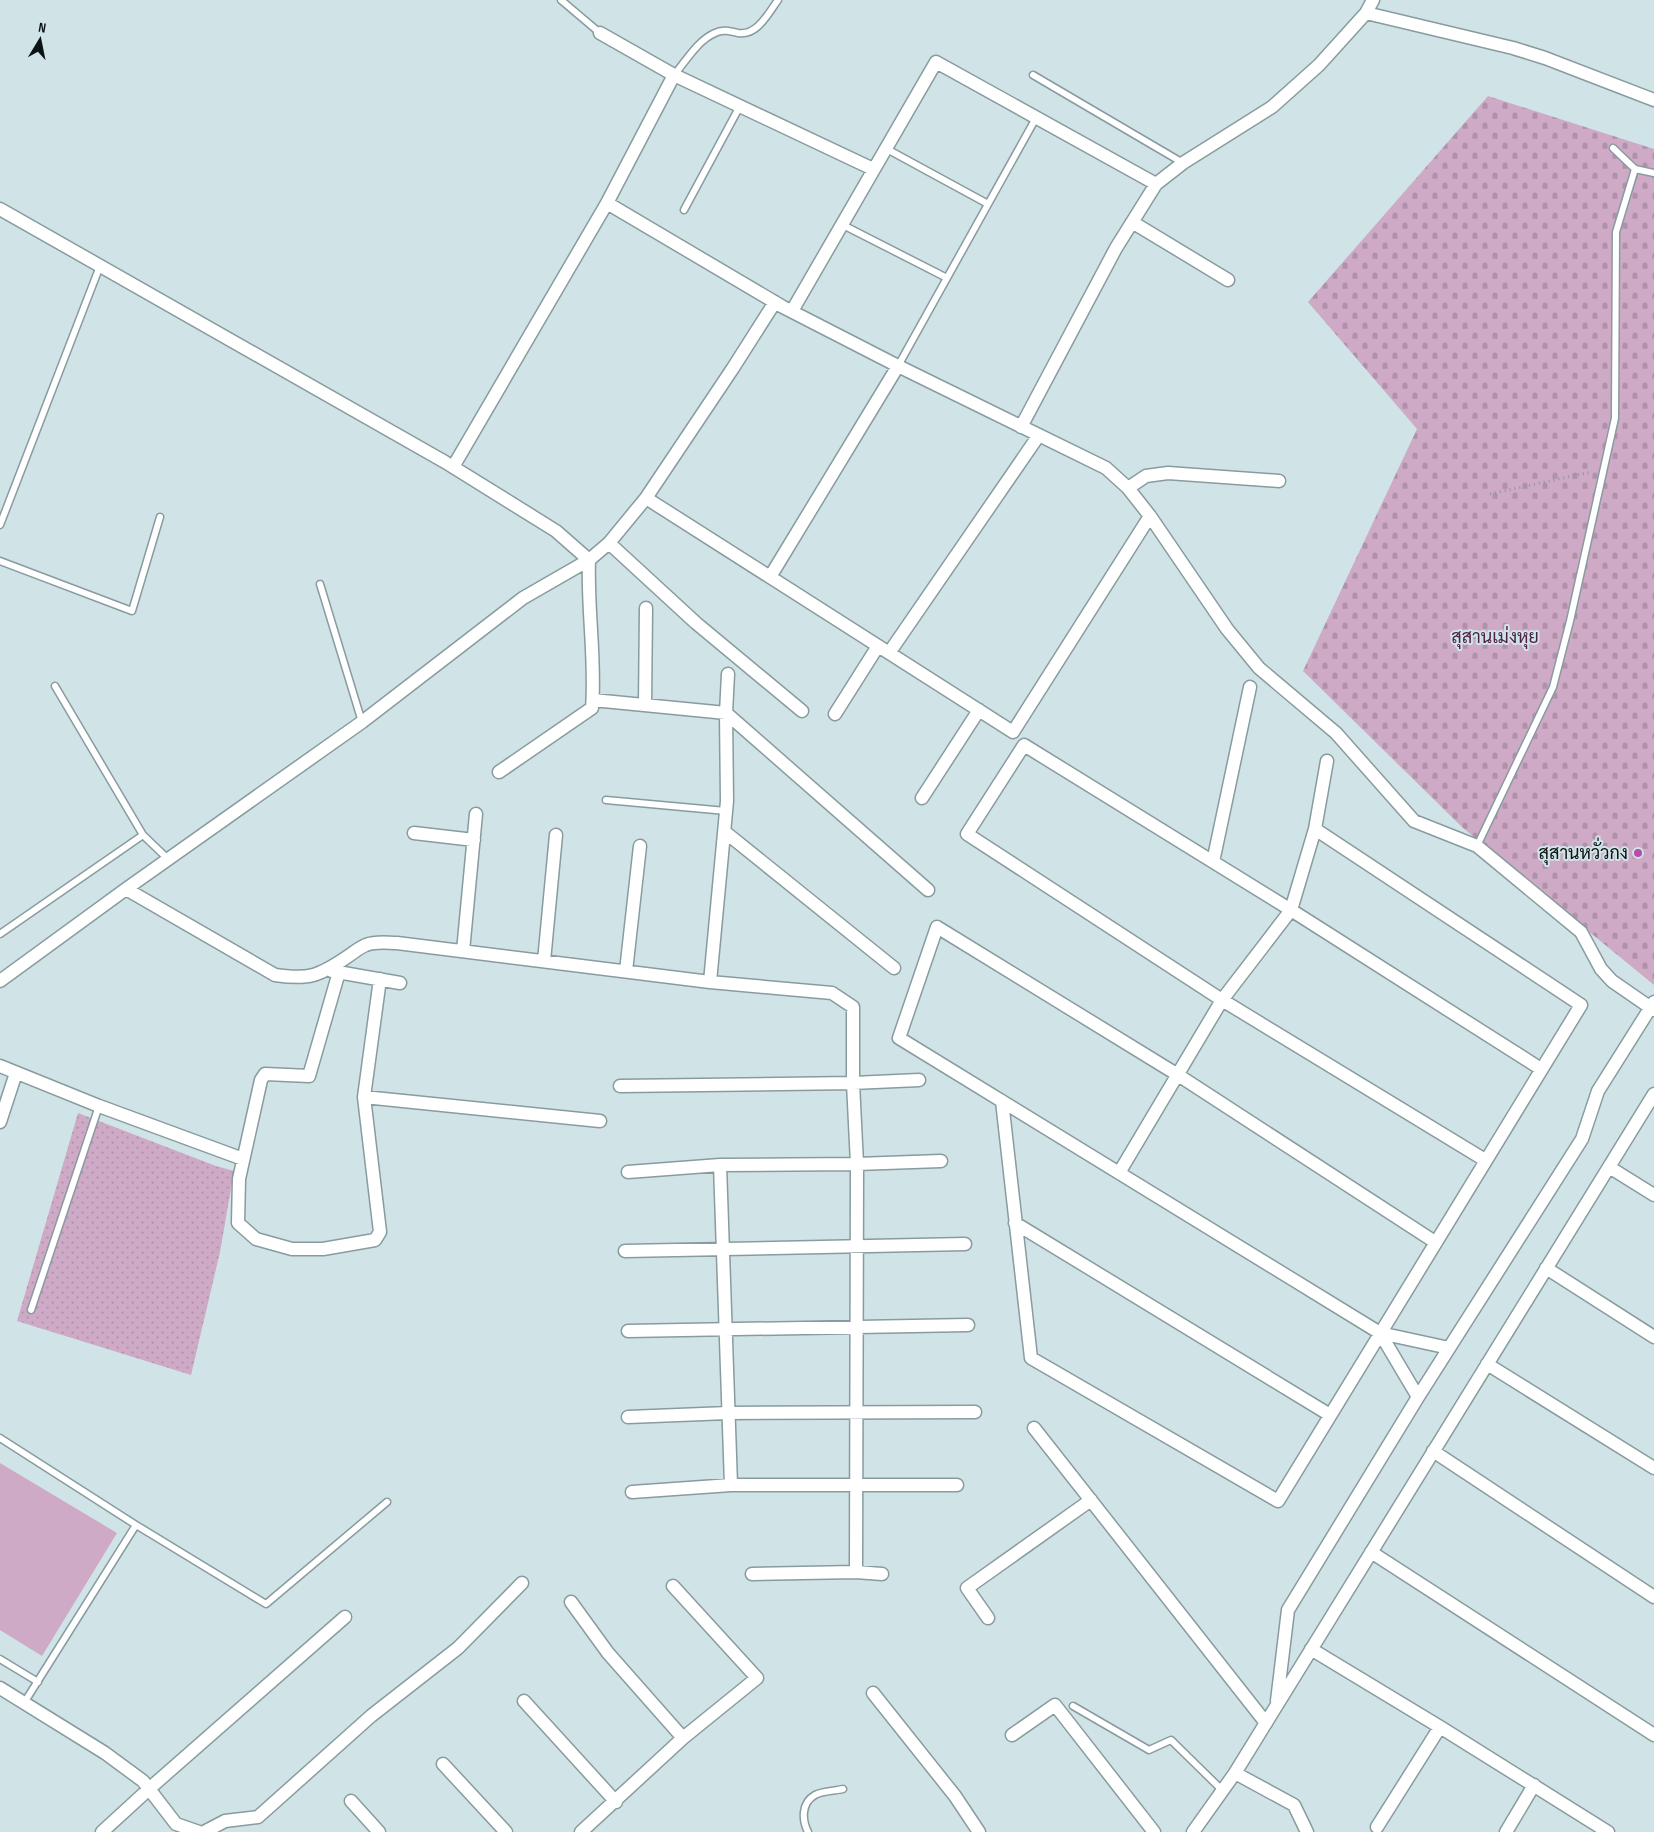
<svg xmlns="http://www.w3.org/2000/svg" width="1654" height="1832" font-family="'Sofia Sans Condensed',Sarabun,sans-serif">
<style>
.green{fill:url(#green-dots)}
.cemetery{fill:url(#cemetery-stones)}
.pitch{fill:#ceaac6}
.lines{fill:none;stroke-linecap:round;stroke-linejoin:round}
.lane-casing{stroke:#889b9e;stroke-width:9}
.street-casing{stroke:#889b9e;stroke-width:15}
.path{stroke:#8b9a9d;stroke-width:3;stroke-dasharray:1 4;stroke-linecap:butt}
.lane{stroke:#fff;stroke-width:6}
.street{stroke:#fff;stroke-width:12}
.poi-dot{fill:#b94ba9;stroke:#d0e4e7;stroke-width:2}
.labels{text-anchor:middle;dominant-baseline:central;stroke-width:4;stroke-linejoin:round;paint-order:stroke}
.park-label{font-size:18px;fill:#512049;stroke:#d0e4e7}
.poi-label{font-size:18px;fill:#0c1314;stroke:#d0e4e7;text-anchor:end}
</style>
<defs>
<pattern id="green-dots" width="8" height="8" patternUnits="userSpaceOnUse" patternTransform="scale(1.25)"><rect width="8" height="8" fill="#ceaac6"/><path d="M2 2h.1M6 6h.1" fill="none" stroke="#b091a9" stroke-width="1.8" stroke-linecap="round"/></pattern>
<pattern id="cemetery-stones" width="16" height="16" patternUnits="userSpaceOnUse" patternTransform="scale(1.25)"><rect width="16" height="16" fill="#ceaac6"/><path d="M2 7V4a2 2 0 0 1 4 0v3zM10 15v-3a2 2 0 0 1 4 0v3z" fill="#b091a9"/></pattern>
</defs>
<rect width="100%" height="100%" fill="#d0e4e7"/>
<path class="green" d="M78,1113L216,1166L234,1171L220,1252L191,1375L17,1321Z"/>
<path class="cemetery" d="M1488,96L1654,149V985L1463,828L1303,671L1417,429L1308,302Z"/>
<path class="pitch" d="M0,1463L117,1533L42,1656L0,1630Z"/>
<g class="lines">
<defs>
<path id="lane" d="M561,0L600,33
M674,75C686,61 698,40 715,33C722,29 730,31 738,33C757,36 768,14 778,0
M1033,75L1183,163
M885,148L988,204
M1613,148L1635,169L1654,173
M684,210L740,106
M841,224L947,278
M898,366L1036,118
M0,525L100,266
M0,561L132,611L160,517
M320,584L362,722
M606,800L726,811
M143,835L168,859
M1477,846L1553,687L1570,621L1615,418L1616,232L1635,169
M0,934L143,835L55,686
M31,1310L99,1106
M0,1438L136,1525L266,1604L387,1502
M0,1659L38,1682
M24,1703L136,1525
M1073,1706L1149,1750L1171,1740L1222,1790
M808,1832C802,1820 801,1803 815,1795C822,1791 835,1791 843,1789"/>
<path id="street" d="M1366,13L1513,48L1545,58L1654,100
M600,33L674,75L873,169
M607,203L783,307L898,366L1106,468L1128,488L1150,516L1227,629L1259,668L1336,733L1414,821L1477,846L1581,932L1601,969L1612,981L1654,1010
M0,209L445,462L556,531L589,560C587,609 596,659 592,708L499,772
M1132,222L1228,280
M792,311L936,62L1156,184
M1021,427L1116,248L1156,184L1183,163L1272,107L1319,65L1366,13L1373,0
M453,467L607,203L674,75
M1128,488L1146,476L1168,473L1279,481
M646,498L1013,732L1150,516
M609,543L696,623L802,711
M770,577L898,366
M889,653L1039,435
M593,700L726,713L928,890
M645,705L646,608
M835,714L878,646
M922,798L979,710
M725,832L894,968
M414,833L474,840
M1213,862L1250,687
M126,889L275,975C309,980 319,976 347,957C353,953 360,947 366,945C376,941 387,943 397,943L710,982L832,993L853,1007V1083L857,1164L856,1572
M463,951L476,814
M544,961L556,835
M332,971L400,983
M626,971L640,846
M339,972L309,1076L265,1074L261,1080L239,1179L238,1223L256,1239L292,1249H323L375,1240L380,1232L364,1097L380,979
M0,981L126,889L362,722L523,598L589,560L609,543L646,498L733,368L775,302
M710,982L727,801L726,713L728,674
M0,1066L99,1106L243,1159
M620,1086L853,1083L919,1080
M364,1097L600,1121
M1002,1101L1031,1358L1278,1501L1581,1005L1315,829
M0,1122L16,1073
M1485,1160L1222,1000L967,834L1024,745L1291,910L1541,1069
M720,1165L731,1485
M1609,1167L1654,1195
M628,1172L720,1165L857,1164L941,1161
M1119,1173L1222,1000L1291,910L1315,829L1327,761
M1015,1223L1330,1415
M625,1251L965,1244
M1546,1268L1654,1337
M628,1331L968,1325
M1380,1333L899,1038L937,927L1178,1075L1435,1242
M1487,1364L1654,1468
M1418,1397L1380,1333L1449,1348
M628,1417L728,1413L975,1412
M1034,1428L1266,1723
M1433,1451L1654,1597
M632,1492L731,1485H957
M1371,1552L1654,1735
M752,1574L856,1572L882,1574
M571,1602L608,1653L683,1738
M988,1618L967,1588L1091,1500
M1311,1649L1440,1727L1608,1832
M0,1688L105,1753L143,1781L176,1824L199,1832
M873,1693L955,1796L979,1832
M524,1701L616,1802
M1277,1701L1288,1610L1418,1397L1582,1139L1598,1091L1654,1002
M1012,1735L1055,1705L1154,1832
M443,1764L506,1832
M1235,1773L1294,1805L1307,1832
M351,1801L379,1832
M1377,1827L1440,1727
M102,1832L150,1788L345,1617
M204,1832L225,1821L258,1817L371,1716L458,1648L522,1583
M581,1832L683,1738L757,1678L673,1586
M1193,1832L1235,1773L1654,1094
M1506,1832L1534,1785"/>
</defs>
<use href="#lane" class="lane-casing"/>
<use href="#street" class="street-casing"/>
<path class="path" d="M1490,494L1586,473H1592"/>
<use href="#lane" class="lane"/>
<use href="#street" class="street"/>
</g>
<circle class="poi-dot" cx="1638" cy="853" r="5"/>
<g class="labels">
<g class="park-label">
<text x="1495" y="637">สุสานเม่งหุย</text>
</g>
<g class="poi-label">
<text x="1628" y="853">สุสานหวั่วกง</text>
</g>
</g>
<g transform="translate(40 40) rotate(10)" stroke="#d0e4e7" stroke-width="4" paint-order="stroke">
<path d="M0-4L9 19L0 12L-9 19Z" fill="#0c1314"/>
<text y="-8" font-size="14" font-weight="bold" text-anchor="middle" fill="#0c1314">N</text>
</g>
</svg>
